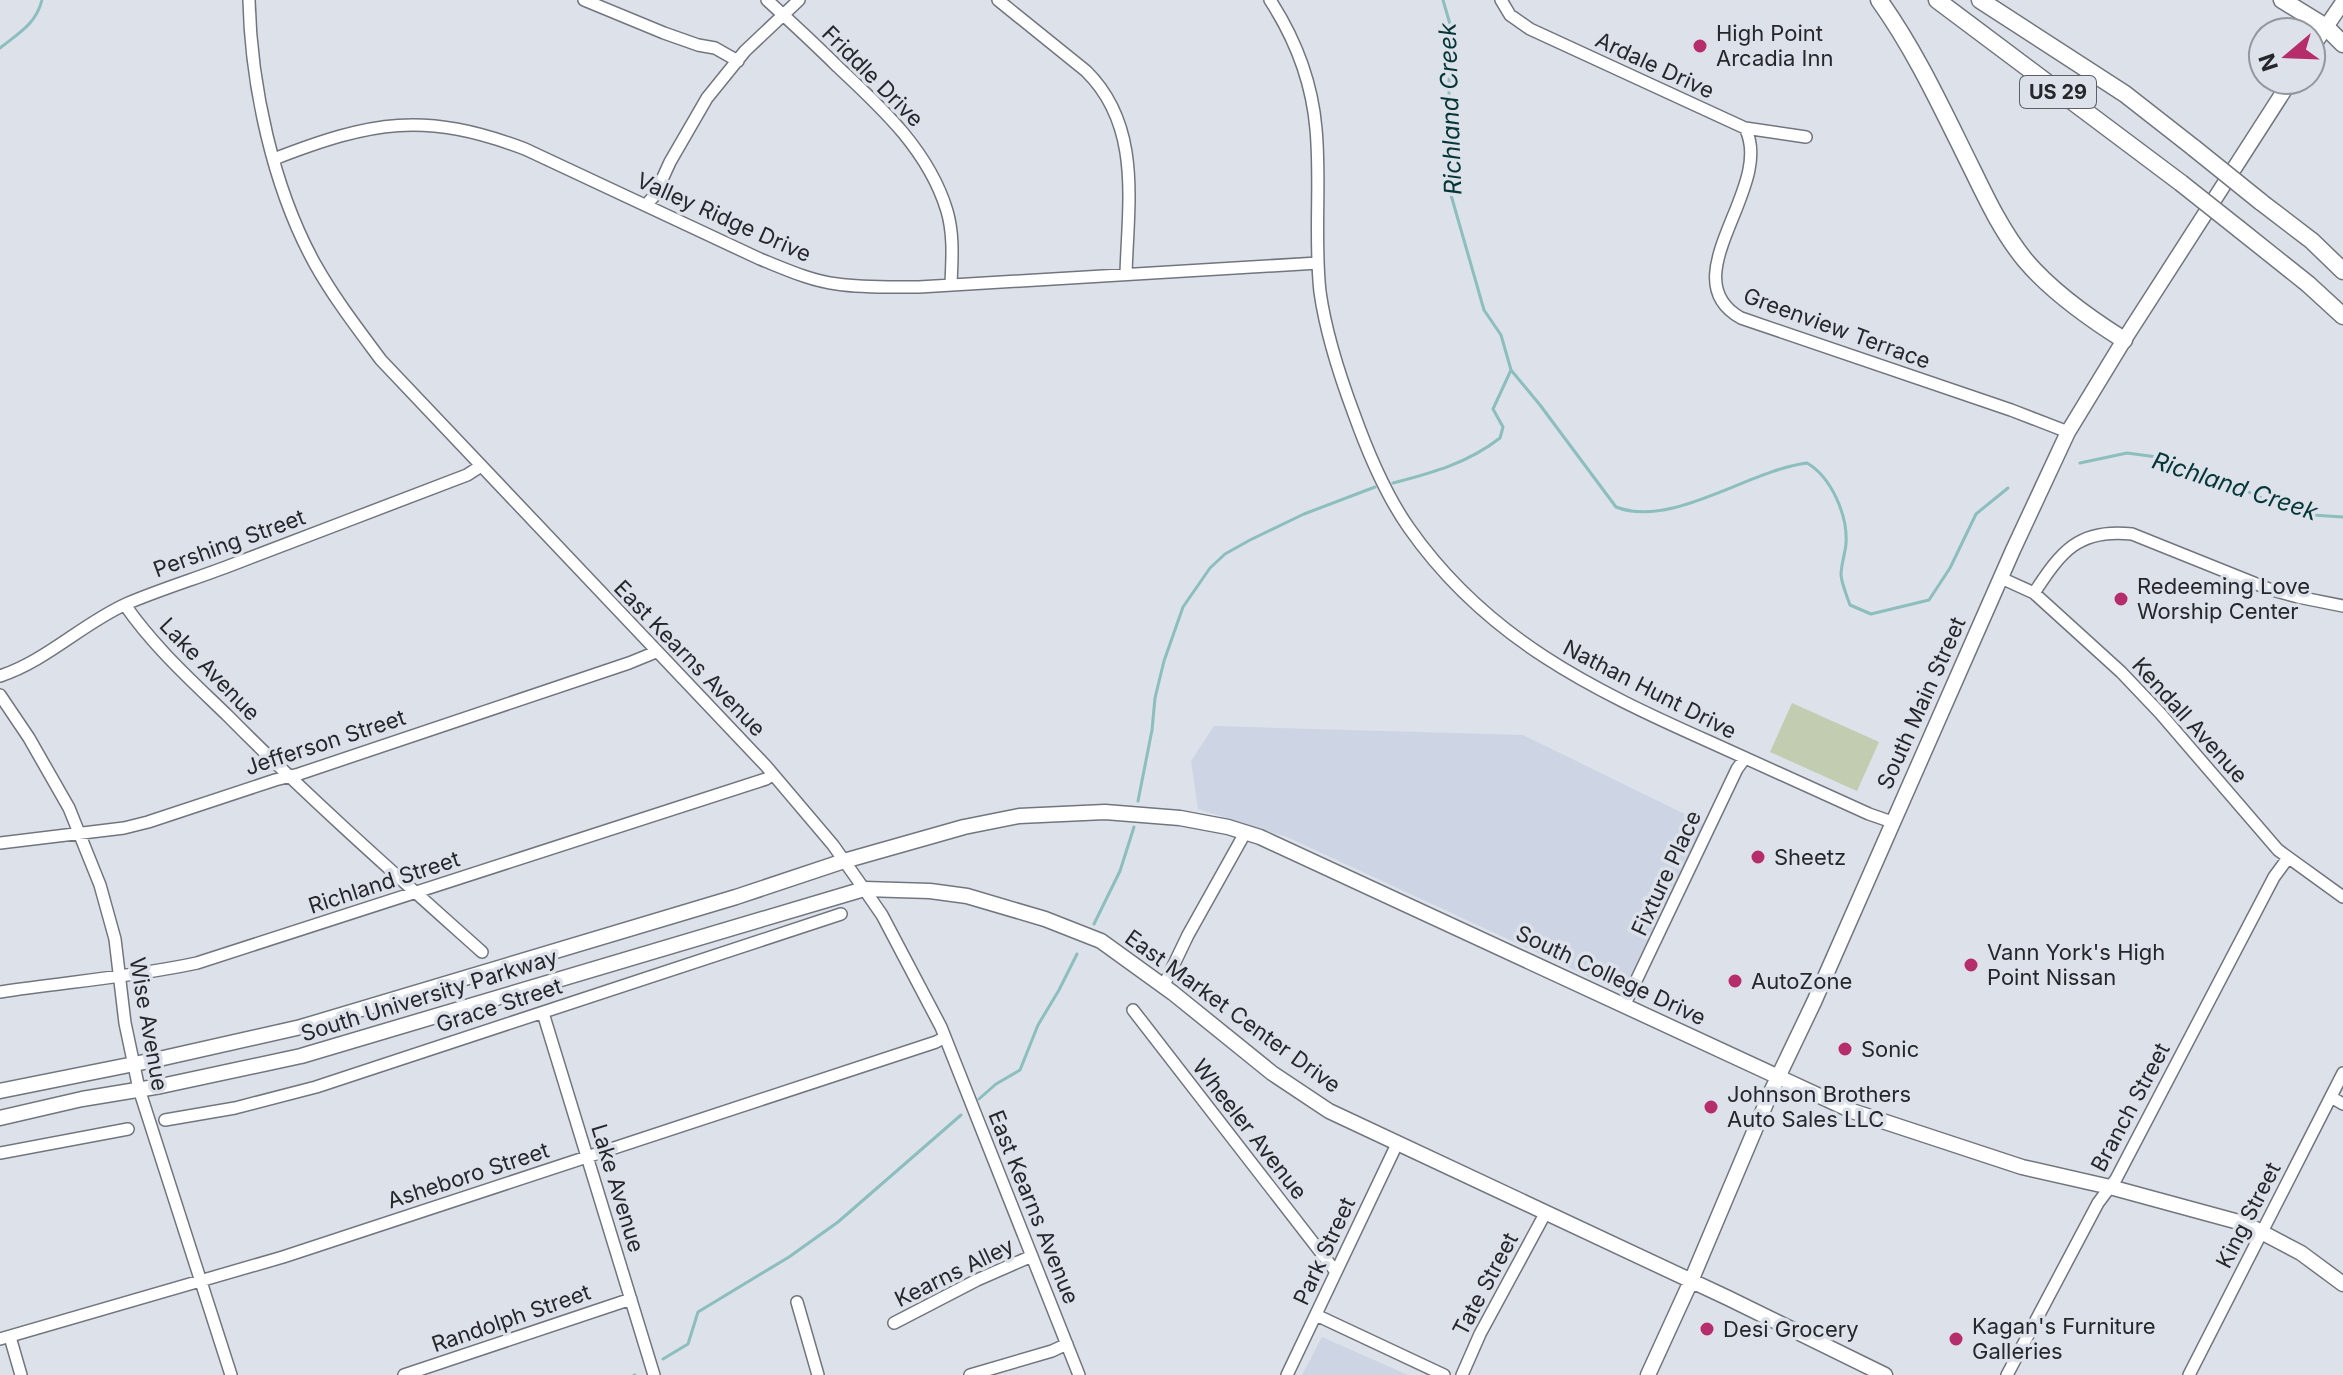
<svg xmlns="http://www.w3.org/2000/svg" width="2343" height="1375" font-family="Inter,sans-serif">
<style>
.built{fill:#cdd5e5}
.green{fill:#c2ccb0}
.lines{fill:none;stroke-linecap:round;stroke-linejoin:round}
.stream{stroke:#8bbebd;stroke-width:3}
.minor-casing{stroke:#71767e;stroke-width:14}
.major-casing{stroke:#71767e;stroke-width:17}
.highway-casing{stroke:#71767e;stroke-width:19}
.minor{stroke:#fff;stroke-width:11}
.major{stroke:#fff;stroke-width:14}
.highway{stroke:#fff;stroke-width:16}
.highway-bridge-casing{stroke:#71767e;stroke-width:19;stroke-linecap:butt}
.highway-bridge{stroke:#fff;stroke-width:16}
.poi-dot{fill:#b62d6b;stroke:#dce1ea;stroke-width:3}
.labels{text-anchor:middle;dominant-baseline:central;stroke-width:7;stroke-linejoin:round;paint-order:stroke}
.shield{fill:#dce1ea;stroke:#5d5f64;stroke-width:2}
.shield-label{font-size:20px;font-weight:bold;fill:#26272b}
.poi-label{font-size:22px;fill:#26272b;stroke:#dce1ea;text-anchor:start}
.street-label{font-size:22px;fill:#26272b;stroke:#dce1ea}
.water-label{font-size:24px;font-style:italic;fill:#043637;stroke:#dce1ea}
</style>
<rect width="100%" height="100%" fill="#dce1ea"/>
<path class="built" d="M1214,726L1523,735L1705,824L1622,992L1287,837L1198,809L1191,761Z
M1322,1337L1408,1375H1302Z"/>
<path class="green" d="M1792,703L1879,742L1857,791L1770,752Z"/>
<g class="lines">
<path class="stream" d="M1443,0L1452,31L1449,70V165L1451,195L1484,310L1501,335L1511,370L1540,405L1616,507C1672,529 1749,470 1807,463C1831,477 1848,515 1846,544C1845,554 1841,565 1841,575C1842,585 1847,596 1850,605L1871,614L1929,600L1950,568L1976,514L2008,488
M0,48C19,33 36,24 42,0
M2080,463L2127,453L2157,457L2216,477L2266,500L2312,515L2343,517
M1393,483C1432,473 1468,463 1500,438L1503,427L1493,409L1511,370
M1138,801L1152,730L1155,698L1164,661L1183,607L1210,568L1225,554L1250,540L1304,514L1375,487
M1094,924L1120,871L1134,827
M979,1099L996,1084L1020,1070L1038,1025L1059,990L1077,954
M663,1359L688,1344L698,1312L789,1257L838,1222L961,1115
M634,1375H635"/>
<defs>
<path id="minor" d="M249,0C251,86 273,188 315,264C334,298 358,329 381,360L766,766L833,845L864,889L882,915L941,1027L1079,1375
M584,0L664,33L698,45L715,48L738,61
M767,0C791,22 815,44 838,67C882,108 929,151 947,211C954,235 952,259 951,284
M998,0L1086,71C1142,126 1128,203 1126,274
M1270,0C1296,40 1312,82 1316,129C1321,183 1314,238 1320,292C1326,334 1339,374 1354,414C1368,453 1385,494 1409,528C1486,638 1591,689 1710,742C1763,766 1816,790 1869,814L1892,822
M1501,0L1510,15L1530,29L1745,128L1806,137
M1745,128C1776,187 1669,278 1741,318L2011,410L2068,432
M274,159C372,121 424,111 525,149L760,259C785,269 811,281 837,284C864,288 892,287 919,287L1318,263
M646,205L655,195L670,162L707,98L745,51L799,0
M2001,578L2034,593L2121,672L2160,713L2278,850L2343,897
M2034,593C2061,552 2078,528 2132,534L2269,589L2298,597L2343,606
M125,605C154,647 192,681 228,716C309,798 396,875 482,952
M0,676C46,661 82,624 126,604C161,589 198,578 234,564C312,534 389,505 467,475L481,466
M0,695L29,738L69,808L100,885L115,939L125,1023L139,1089L231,1375
M0,843L124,828L148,822L275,780L299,774L629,663L656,652
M1163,987L1188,935L1245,833
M0,992C66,982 132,977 197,963L766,779L772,775
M1624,1006L1737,769L1745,758
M1133,1010L1336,1272
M543,1013L654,1375
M2331,1097L2343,1104
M165,1120L235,1108L316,1087L841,914
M0,1153L128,1129
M797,1302L818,1375
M1316,1315L1444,1375
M894,1323L977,1280L1032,1256
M10,1337L21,1375
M0,1339L283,1257L936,1042L945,1037
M404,1375L631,1299
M970,1375L1052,1351L1067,1344
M1287,1375L1397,1144
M1462,1375L1480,1334L1546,1212
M2007,1375L2098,1203L2116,1179L2274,877L2288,858
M2189,1375L2343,1073"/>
<path id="major" d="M2311,49L2343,2
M0,1091L159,1059L301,1027L736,897L844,861L964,827L1019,816L1105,812L1180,818L1228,827L1260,837L1852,1111L2022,1167L2110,1187L2246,1224L2301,1253L2343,1284
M0,1118L82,1099L161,1086L301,1056L864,889L930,891L967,896L1045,919L1101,941L1173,993L1272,1073L1329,1111L1728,1298L1885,1375
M1648,1375L1691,1281L1770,1094L1814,1002L2013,550L2068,432L2124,340L2291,80"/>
<path id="highway" d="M1879,0C1917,53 1944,113 1973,171C1988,202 2003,233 2025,260C2052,292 2089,318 2124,340
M1937,0L2181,183
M1980,0L2125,94L2194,148
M2282,0L2326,27L2343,44
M2261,202L2312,241L2343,271
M2239,229L2308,284L2343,316"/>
</defs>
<use href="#minor" class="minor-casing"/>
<use href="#major" class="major-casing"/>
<use href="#highway" class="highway-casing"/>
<use href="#minor" class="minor"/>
<use href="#major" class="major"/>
<use href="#highway" class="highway"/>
<defs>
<path id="highway-bridge" d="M2194,148L2261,202
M2181,183L2239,229"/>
</defs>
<use href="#highway-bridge" class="highway-bridge-casing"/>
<use href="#highway-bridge" class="highway-bridge"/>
</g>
<g class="poi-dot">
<circle cx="1700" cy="46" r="8"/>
<circle cx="2121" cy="599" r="8"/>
<circle cx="1758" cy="857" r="8"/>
<circle cx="1971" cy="965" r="8"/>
<circle cx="1735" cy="981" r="8"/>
<circle cx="1845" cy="1049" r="8"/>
<circle cx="1711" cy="1107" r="8"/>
<circle cx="1707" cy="1329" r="8"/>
<circle cx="1956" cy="1339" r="8"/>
</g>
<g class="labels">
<rect class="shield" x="2020" y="76" width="76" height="32" rx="6"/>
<g class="shield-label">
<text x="2058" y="92">US 29</text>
</g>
<g class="poi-label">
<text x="1716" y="33">High Point<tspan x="1716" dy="25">Arcadia Inn</tspan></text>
<text x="2137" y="586">Redeeming Love<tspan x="2137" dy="25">Worship Center</tspan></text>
<text x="1774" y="857">Sheetz</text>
<text x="1987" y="952">Vann York's High<tspan x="1987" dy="25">Point Nissan</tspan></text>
<text x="1751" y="981">AutoZone</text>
<text x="1861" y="1049">Sonic</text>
<text x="1727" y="1094">Johnson Brothers<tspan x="1727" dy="25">Auto Sales LLC</tspan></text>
<text x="1972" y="1326">Kagan's Furniture<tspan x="1972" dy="25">Galleries</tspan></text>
<text x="1723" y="1329">Desi Grocery</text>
</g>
<g class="street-label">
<text transform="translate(1655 65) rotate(25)">Ardale Drive</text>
<text transform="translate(873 76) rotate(45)">Friddle Drive</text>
<text transform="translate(724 217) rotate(24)">Valley Ridge Drive</text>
<text transform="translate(1837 328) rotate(20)">Greenview Terrace</text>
<text transform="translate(229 543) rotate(-20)">Pershing Street</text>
<text transform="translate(690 658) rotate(46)">East Kearns Avenue</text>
<text transform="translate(210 669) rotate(46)">Lake Avenue</text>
<text transform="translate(1650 689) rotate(27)">Nathan Hunt Drive</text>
<text transform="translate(1921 703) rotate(-66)">South Main Street</text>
<text transform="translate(2190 720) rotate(48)">Kendall Avenue</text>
<text transform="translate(325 742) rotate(-18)">Jefferson Street</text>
<text transform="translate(1666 873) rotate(-65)">Fixture Place</text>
<text transform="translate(384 882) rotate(-18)">Richland Street</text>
<text transform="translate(1611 975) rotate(25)">South College Drive</text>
<text transform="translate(429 995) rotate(-17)">South University Parkway</text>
<text transform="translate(499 1005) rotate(-18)">Grace Street</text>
<text transform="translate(1233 1011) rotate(36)">East Market Center Drive</text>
<text transform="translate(149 1024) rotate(80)">Wise Avenue</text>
<text transform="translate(2130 1107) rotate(-62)">Branch Street</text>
<text transform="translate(1250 1129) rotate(52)">Wheeler Avenue</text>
<text transform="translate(468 1175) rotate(-18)">Asheboro Street</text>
<text transform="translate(618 1188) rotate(73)">Lake Avenue</text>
<text transform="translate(1034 1207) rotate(68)">East Kearns Avenue</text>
<text transform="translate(2248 1215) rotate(-63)">King Street</text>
<text transform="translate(1324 1251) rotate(-65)">Park Street</text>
<text transform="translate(954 1272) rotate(-26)">Kearns Alley</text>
<text transform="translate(1485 1284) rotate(-62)">Tate Street</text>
<text transform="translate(511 1318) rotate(-19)">Randolph Street</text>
</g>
<g class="water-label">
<text transform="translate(1450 109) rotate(-92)">Richland Creek</text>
<text transform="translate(2235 486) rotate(18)">Richland Creek</text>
</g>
</g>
<g transform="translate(2287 56) rotate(251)"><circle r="38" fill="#dce1ea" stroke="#93979e" stroke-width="2"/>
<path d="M0-6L14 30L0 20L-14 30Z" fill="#b62d6b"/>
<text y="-12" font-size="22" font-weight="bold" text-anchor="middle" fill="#26272b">N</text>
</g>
</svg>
